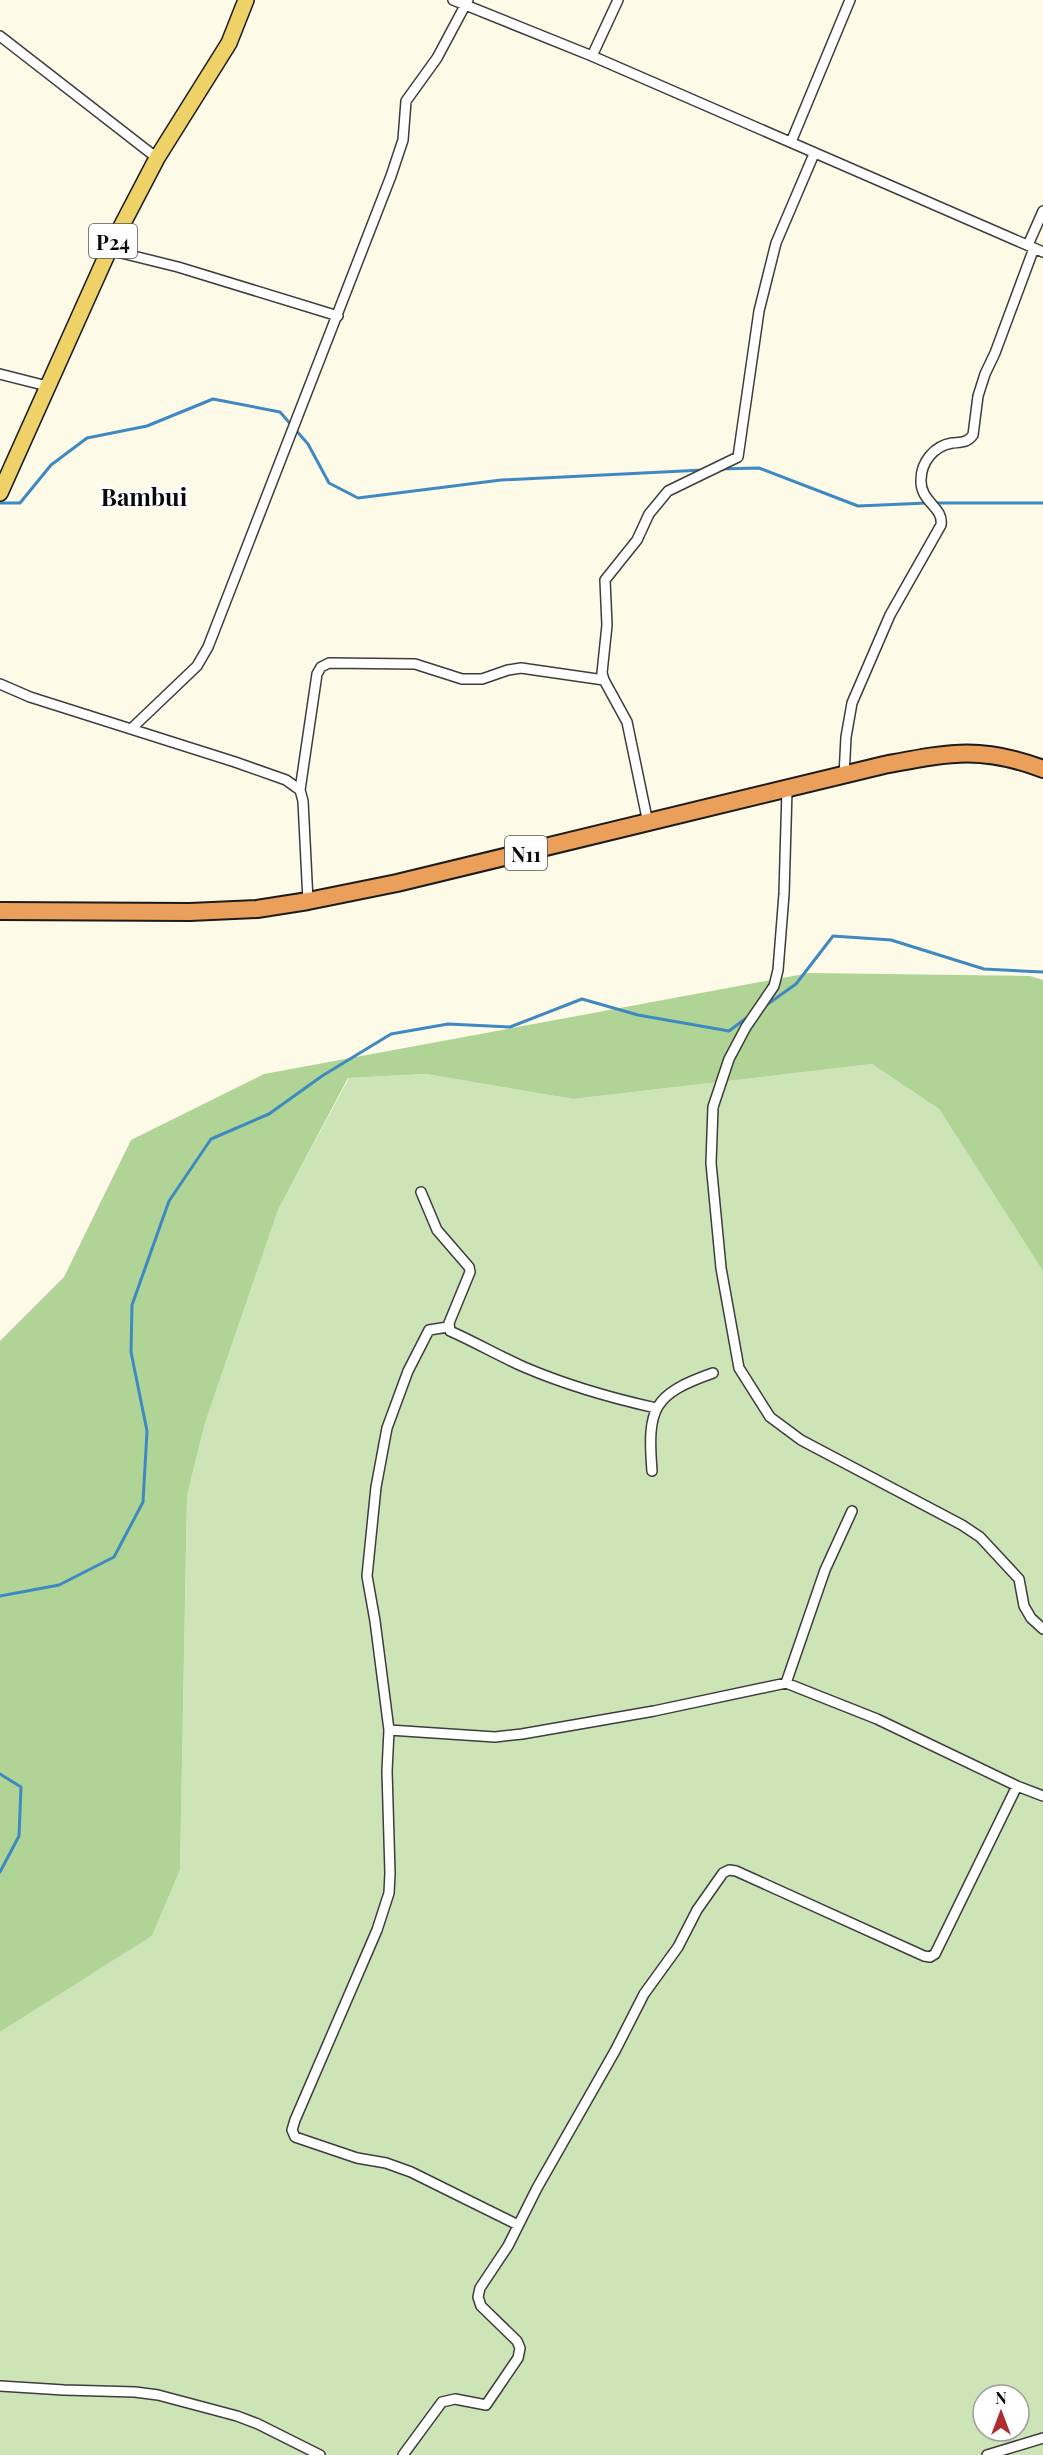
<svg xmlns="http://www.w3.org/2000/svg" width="1043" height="2455" font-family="'Playfair Display',serif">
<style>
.green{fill:#cce4b6;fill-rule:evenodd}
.forest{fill:#b0d496}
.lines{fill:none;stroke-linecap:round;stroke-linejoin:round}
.stream{stroke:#3e89c2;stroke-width:3}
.street-casing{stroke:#3d3d3d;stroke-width:12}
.primary-casing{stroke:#1b1b1b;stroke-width:18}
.highway-casing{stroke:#1b1b1b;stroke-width:20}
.street{stroke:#fff;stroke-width:9}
.primary{stroke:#eed267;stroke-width:15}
.highway{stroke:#eaa05a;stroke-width:16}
.labels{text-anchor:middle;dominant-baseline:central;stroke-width:6;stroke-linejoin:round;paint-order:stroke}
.shield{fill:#fff;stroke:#545454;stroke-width:1.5}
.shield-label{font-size:20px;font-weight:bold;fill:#0a0a0a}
.quarter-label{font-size:24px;font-weight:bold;fill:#0a0a0a;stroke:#fff}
</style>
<rect width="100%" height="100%" fill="#fdfae8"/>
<path class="green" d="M872,1064L939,1109L1043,1271V2455H0V2032L152,1936L180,1870L187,1496L205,1423L278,1210L349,1078L426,1074L573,1099ZM983,2395H1019V2431H983Z"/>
<path class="forest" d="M809,973L1030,976L1043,980V1271L939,1109L872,1064L573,1099L426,1074L348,1078L278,1210L205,1423L187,1496L180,1870L152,1936L0,2032V1341L64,1277L131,1140L264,1074Z"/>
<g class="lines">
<path class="stream" d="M719,469L759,468L858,506L927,503
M0,503H20L51,465L87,438L147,426L213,399L280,412L308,444L329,483L358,498L501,480L703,470
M934,503H1043
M765,1006L796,984L833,936L891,940L984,969L1043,972
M0,1596L59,1585L114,1557L143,1502L147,1431L131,1352L132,1305L169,1201L211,1139L269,1114L322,1076L391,1034L448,1024L510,1027L582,999L638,1015L729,1031L749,1016
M0,1774L21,1787L19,1836L0,1872"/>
<defs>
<path id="street" d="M453,0L592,56L1043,252
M0,36L157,158
M592,56L618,0
M791,142L850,0
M1028,245L1043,211
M109,250L178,267L338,316
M0,374L47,386
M0,684L30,697L235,762L286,780L300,790L303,801L308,901
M131,729L197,666L208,647L391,176L403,140L406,101L437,58L468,0
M844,776L846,737L852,703L890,615L941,525C944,507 920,502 921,480C921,462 934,446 952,443C962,442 967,443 973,435L978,396L985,374L995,353L1034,248
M300,790L317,674L321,667L329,663L415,664L462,679H482L508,670L521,668L604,680
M787,790L784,894L778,970L774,986L746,1027L729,1059L713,1107L711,1163L721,1268L739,1368L770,1417L801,1440L962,1525L980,1537L1019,1579L1024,1606L1031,1618L1043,1629
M648,823L627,722L604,680L602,673L607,625L605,580L637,540L649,514L668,491L738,457L759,311L776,243L814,154
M421,1192L437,1230L469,1267L470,1272L449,1323L450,1331C475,1342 499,1356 524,1367C566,1385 611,1398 656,1408
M448,1327L429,1330L408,1371L387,1428L376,1487L367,1576L375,1621L389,1730L387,1771L390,1873L389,1893L377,1930L295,2120L292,2130L295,2137L357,2158L386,2163L411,2172L518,2225
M652,1471C647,1408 653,1394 713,1373
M786,1683L825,1570L852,1511
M389,1730L495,1737L522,1734L654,1711L786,1683L877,1719L1017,1786L1043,1796
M0,2386L64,2390L135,2392L158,2395L237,2416L258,2424L320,2455
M403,2455L442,2402L455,2399L486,2405L518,2358L520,2348L517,2341L481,2306L478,2297L480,2288L508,2246L537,2188L615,2051L644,1994L678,1947L697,1910L723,1873L729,1870L736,1871L924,1956L930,1957L935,1954L1017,1786
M987,2455L1043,2438"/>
<path id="primary" d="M0,493L109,250L157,158L229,43L246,0"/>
<path id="highway" d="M0,911L190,912L257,909L308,901L397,883L884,765C948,753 980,745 1043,769"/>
</defs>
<use href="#street" class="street-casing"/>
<use href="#primary" class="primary-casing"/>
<use href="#highway" class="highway-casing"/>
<use href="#street" class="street"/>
<use href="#primary" class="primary"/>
<use href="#highway" class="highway"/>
</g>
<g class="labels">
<g class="shield">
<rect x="89" y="224" width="48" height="34" rx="4.5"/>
<rect x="505" y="836" width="42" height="34" rx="4.5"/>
</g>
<g class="shield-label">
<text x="113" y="241">P24</text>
<text x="526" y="853">N11</text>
</g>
<g class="quarter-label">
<text x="144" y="496">Bambui</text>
</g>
</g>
<g transform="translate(1001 2413)"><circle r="28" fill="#ffffff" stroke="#9d9d9d" stroke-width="1.5"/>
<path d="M0-4.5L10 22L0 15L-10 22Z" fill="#af2d2f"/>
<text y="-9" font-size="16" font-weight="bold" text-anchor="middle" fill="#0a0a0a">N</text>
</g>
</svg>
